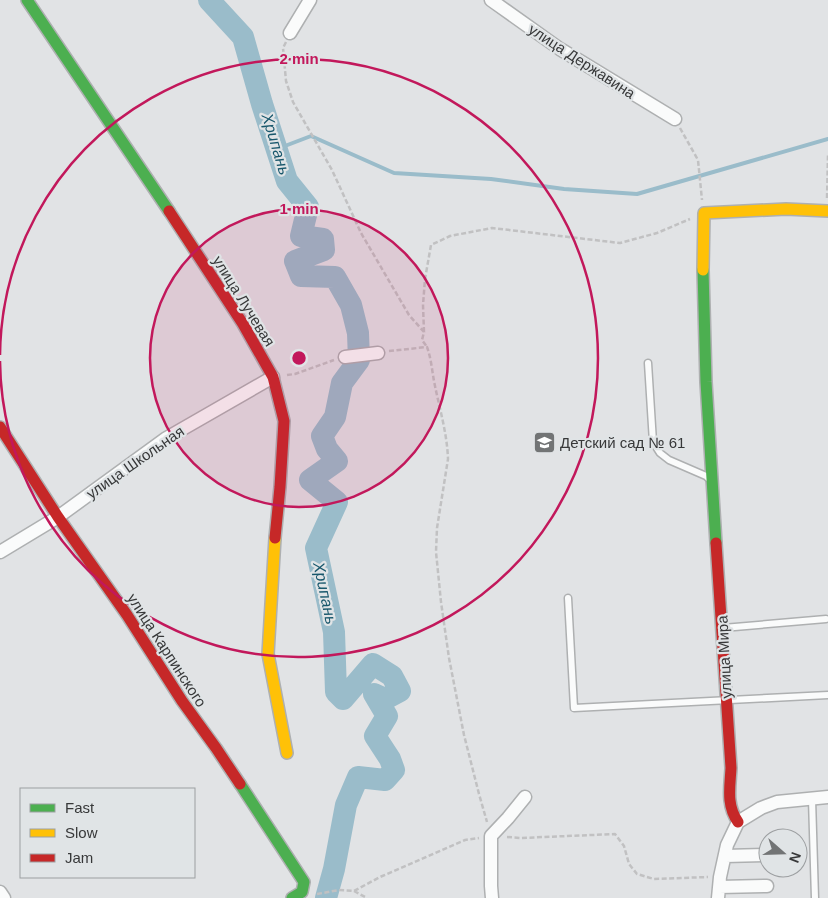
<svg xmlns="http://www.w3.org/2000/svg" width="828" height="898" font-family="Arial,sans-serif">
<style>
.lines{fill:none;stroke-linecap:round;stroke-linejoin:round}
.stream{stroke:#9abcca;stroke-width:4}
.river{stroke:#9abcca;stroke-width:22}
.lane-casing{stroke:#aeb0b1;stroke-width:9}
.street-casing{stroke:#aeb0b1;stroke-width:15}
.fast-casing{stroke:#aeb0b1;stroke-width:14}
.slow-casing{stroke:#aeb0b1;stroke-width:14}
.jam-casing{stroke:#aeb0b1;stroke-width:14}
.path{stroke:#c1c1c2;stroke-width:2.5;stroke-dasharray:5 2.5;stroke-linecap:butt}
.lane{stroke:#fafbfb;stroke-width:6}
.street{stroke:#fafbfb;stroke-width:12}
.fast{stroke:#4caf50;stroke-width:11}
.slow{stroke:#ffc107;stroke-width:11}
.jam{stroke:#c62828;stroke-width:11}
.ring{fill:none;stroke:#c2185b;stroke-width:2.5}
.labels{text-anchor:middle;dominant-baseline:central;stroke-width:4.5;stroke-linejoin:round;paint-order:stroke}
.street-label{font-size:15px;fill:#373839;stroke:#e0e4e6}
.poi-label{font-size:15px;fill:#373839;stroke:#e0e4e6;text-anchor:start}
.water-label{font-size:16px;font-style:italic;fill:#18576c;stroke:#e0e4e6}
.centre{fill:#c2185b;stroke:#e0e4e6;stroke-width:2.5}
.ring-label{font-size:15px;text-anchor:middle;font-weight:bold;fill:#c2185b;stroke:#e0e4e6;stroke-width:4.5;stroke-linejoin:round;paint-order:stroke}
</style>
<rect width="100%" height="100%" fill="#e1e3e5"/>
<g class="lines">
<path class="stream" d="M277,149L311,136L394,173L491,179L564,189L637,194L828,139"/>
<path class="river" d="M209,0L243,37L262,104L287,181L308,207L301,236L323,239L324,250L295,261L301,276L335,277L351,305L358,333L359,360L342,383L335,417L322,436L327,449L337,461L310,480L337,502L316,548L334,632L336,692L343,699L373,664L392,676L400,691L385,699L374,694L387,716L375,736L390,759L394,770L385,780L358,777L346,805L334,869L326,898"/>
<defs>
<path id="lane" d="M648,363L653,442L660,453L669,460L706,476L709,479
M568,598L574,708L828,695
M723,628L826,619
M812,799L815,898"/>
<path id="street" d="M491,0L560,49L675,119
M290,33L310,0
M345,357L378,353
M0,552L58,517L165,439L273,377
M725,856L766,855
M719,887L767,886
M0,892L4,898
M492,898L491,886V836L508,818L525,797
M718,898L720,877L727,845L738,822L761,808L777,802L828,797"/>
<path id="fast" d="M27,0L169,211
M703,270L706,382L716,543
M240,784L304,882L302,892L292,898"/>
<path id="slow" d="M703,270L704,213L786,209L828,211
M275,538L268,654L287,753"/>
<path id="jam" d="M169,211L243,324L273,377L284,421L280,487L275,538
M0,427L58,517L127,615L182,701L216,748L240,784
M716,543L731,768C730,787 726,805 738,822"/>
</defs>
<use href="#lane" class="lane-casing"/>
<use href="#street" class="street-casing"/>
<use href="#fast" class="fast-casing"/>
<use href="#slow" class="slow-casing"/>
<use href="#jam" class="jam-casing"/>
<path class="path" d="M286,42L283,48L286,81L293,102L332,170L361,233L409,315L424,332L422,340L427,347
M680,128L698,160L702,200
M827,198L828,155
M424,332L423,305L425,279L431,245L450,236L492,228L620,243L657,233L690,219
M389,351L427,347C431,358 432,370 434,381C439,407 447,432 448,459L437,528L436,552L441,602L449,658L464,735L479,794L487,822
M287,375L295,374L334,360
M507,837L521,838L615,834L624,846L629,864L637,874L654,879L708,877
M354,891L367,898
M317,894L339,890L354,891L380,877L465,840L479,838"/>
<use href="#lane" class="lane"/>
<use href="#street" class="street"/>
<use href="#fast" class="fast"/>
<use href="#slow" class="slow"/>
<use href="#jam" class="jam"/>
</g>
<circle cx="299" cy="358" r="149" fill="#c2185b" fill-opacity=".12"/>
<g class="ring">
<circle cx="299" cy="358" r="149"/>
<path d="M0 355A299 299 0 1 1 0 361"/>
</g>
<defs>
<symbol id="school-square" viewBox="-11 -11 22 22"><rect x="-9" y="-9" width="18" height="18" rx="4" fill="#727475" stroke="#e0e4e6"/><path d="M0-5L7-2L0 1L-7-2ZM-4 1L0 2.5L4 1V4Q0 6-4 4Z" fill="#fff"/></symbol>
</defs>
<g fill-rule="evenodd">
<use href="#school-square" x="532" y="430" width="25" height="25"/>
</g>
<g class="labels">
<g class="street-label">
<text transform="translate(582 61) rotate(33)">улица Державина</text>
<text transform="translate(244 301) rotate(58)">улица Лучевая</text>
<text transform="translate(135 462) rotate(-35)">улица Школьная</text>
<text transform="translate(167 650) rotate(57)">улица Карпинского</text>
<text transform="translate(724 657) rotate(-93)">улица Мира</text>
</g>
<g class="poi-label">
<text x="560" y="442">Детский сад № 61</text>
</g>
<g class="water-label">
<text transform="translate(276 144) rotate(73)">Хрипань</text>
<text transform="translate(325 593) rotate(78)">Хрипань</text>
</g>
</g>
<circle cx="299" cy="358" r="8" class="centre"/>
<g class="ring-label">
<text x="299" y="64">2 min</text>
<text x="299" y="214">1 min</text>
</g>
<rect x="20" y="788" width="175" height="90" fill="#e0e4e6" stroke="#9c9fa1"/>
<rect x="30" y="804" width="25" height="8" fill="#4caf50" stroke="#9c9fa1"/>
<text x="65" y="813" font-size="15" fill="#373839">Fast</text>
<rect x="30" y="829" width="25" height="8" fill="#ffc107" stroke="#9c9fa1"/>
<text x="65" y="838" font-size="15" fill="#373839">Slow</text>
<rect x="30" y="854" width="25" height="8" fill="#c62828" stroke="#9c9fa1"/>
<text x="65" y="863" font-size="15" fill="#373839">Jam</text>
<g transform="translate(783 853) rotate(110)"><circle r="24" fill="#e0e4e6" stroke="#9c9fa1"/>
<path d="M0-4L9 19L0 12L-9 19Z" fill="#727475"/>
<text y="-8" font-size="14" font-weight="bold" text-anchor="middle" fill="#373839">N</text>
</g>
</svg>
